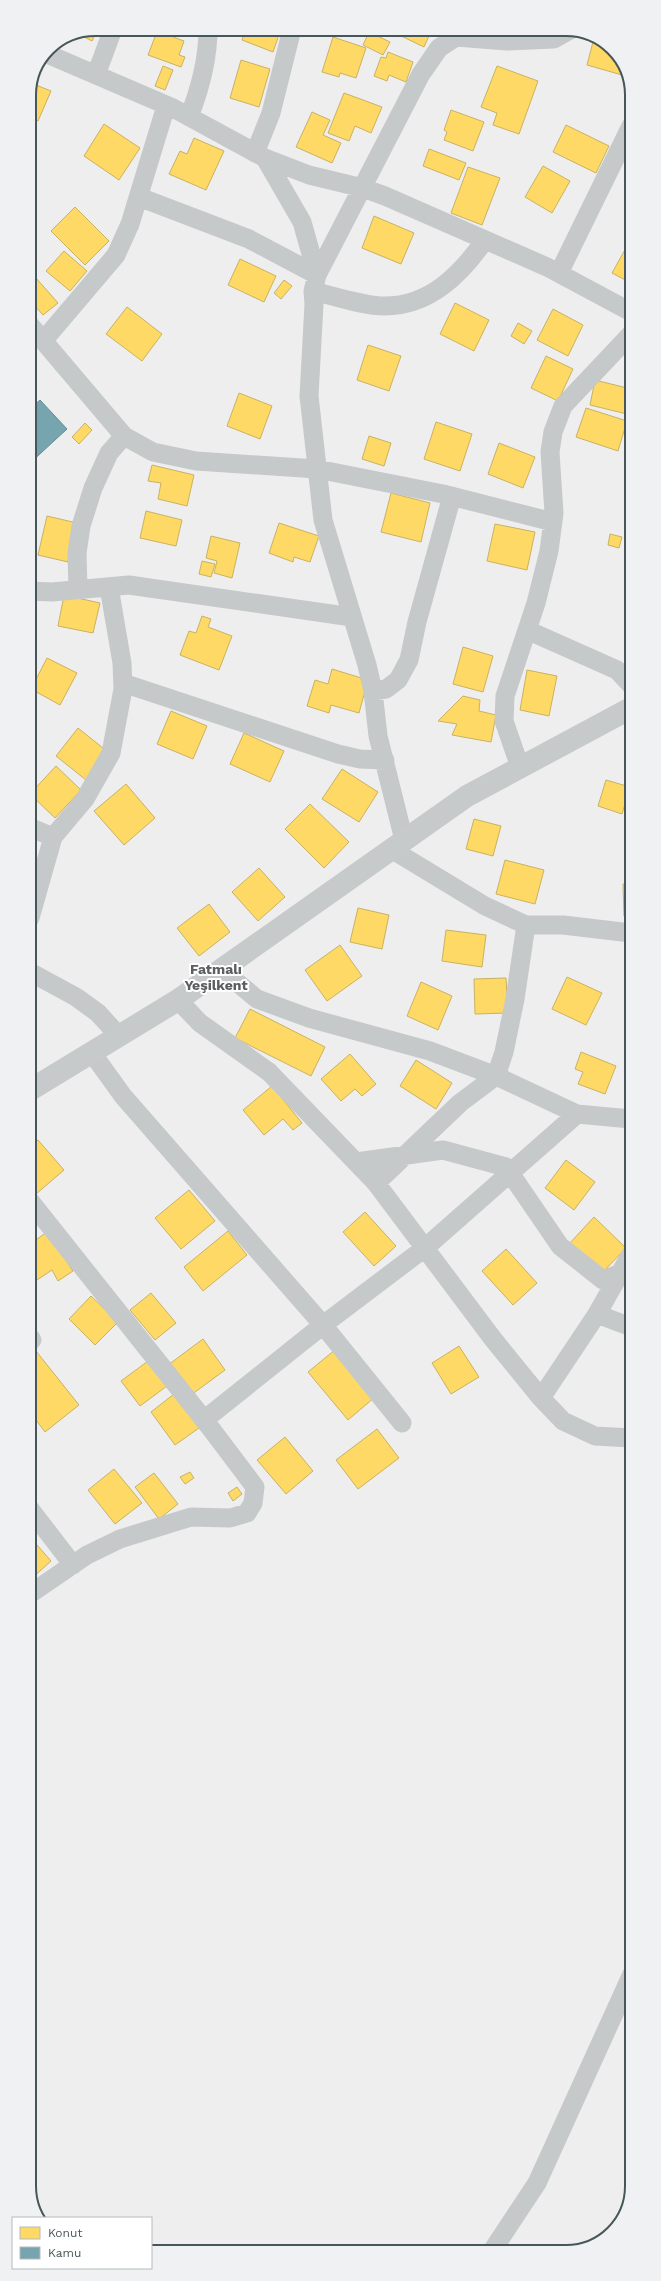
<svg xmlns="http://www.w3.org/2000/svg" width="661" height="2281" font-family="'Work Sans',sans-serif">
<style>
.homes{fill:#ffd966;stroke:#c8b262}
.public{fill:#76a5af;stroke:#688d95}
.lines{fill:none;stroke-linecap:round;stroke-linejoin:round}
.street{stroke:#c5c9ca;stroke-width:19}
.secondary{stroke:#c6cacb;stroke-width:22}
.labels{text-anchor:middle;dominant-baseline:central;stroke-width:4;stroke-linejoin:round;paint-order:stroke}
.quarter-label{font-size:14px;font-weight:bold;fill:#5a5f62;stroke:#fff}
.rim{fill:none;stroke:#465659;stroke-width:2}
</style>
<rect width="100%" height="100%" fill="#efeeee"/>
<path class="homes" d="M95,29H98L92,41L80,35Z
M158,29H176L173,37L184,41L179,55L185,57L181,67L148,55Z
M246,29H281L273,52L242,40Z
M379,29H398L395,37Z
M402,29H432L424,47L399,35Z
M369,32L390,42L383,55L363,45Z
M333,37L366,48L356,78L340,73L339,77L322,72Z
M594,38L610,46L623,69L622,75L587,65Z
M388,52L413,62L406,82L389,75L387,81L374,76L381,57L386,58Z
M241,60L270,69L259,107L230,98Z
M163,66L173,70L165,90L155,86Z
M497,66L538,81L519,134L493,125L497,113L481,107Z
M31,83L51,91L38,121L29,117Z
M344,93L382,107L371,133L355,126L349,141L328,133Z
M451,110L484,122L473,151L444,140L447,132L444,130Z
M312,112L330,120L323,135L341,143L332,163L296,147Z
M104,124L140,148L119,180L84,156Z
M566,125L609,146L596,173L553,152Z
M194,138L224,151L206,190L169,174L180,151L187,154Z
M429,149L466,163L459,180L423,166Z
M543,166L570,181L552,213L525,197Z
M468,167L500,178L482,225L451,213Z
M75,207L109,241L85,265L51,231Z
M374,216L414,233L401,264L362,248Z
M627,246L631,248V283L612,273Z
M29,249L34,255L29,259Z
M64,251L87,271L70,291L46,271Z
M240,259L276,276L264,302L228,285Z
M36,278L58,303L43,315L29,299V285Z
M284,280L292,286L281,299L274,293Z
M455,303L489,320L474,351L440,334Z
M127,307L162,334L142,361L106,334Z
M553,309L583,325L568,356L537,340Z
M518,323L532,331L524,344L511,336Z
M368,345L401,356L389,391L357,380Z
M546,356L573,369L558,401L531,388Z
M595,380L631,389V415L590,405Z
M239,393L272,406L260,439L227,426Z
M586,408L627,421L618,451L576,437Z
M436,422L472,434L460,471L424,459Z
M85,423L92,430L79,444L72,437Z
M369,436L391,443L384,466L362,459Z
M499,443L535,457L523,488L488,474Z
M152,465L194,475L187,506L158,499L161,483L148,481Z
M391,493L430,503L421,542L381,532Z
M146,511L182,520L176,546L140,538Z
M47,516L77,523L68,562L38,555Z
M279,523L319,536L310,562L294,557L293,562L269,553Z
M495,524L535,532L527,570L487,561Z
M610,534L622,537L619,548L608,545Z
M211,536L240,543L232,578L214,573L217,561L206,558Z
M202,561L215,564L211,577L199,574Z
M64,595L100,603L93,633L58,626Z
M202,616L211,619L208,627L232,636L219,670L180,655L189,631L196,633Z
M463,647L493,656L483,692L453,684Z
M47,658L77,673L60,705L31,689Z
M332,669L368,680L359,713L331,705L329,713L307,706L315,680L328,684Z
M527,670L557,676L549,716L520,710Z
M463,696L480,700L479,711L496,715L491,742L452,735L457,724L438,721Z
M171,711L207,726L193,759L157,744Z
M78,728L108,752L86,780L56,756Z
M244,733L284,751L270,782L230,764Z
M56,766L81,790L55,818L30,794Z
M342,769L378,792L359,822L322,799Z
M606,780L630,787L622,814L598,806Z
M126,784L155,818L124,845L94,811Z
M310,804L349,842L324,868L285,829Z
M474,819L501,826L493,856L466,849Z
M505,860L544,870L535,904L496,894Z
M259,868L285,897L258,921L232,892Z
M623,884H631V916H624Z
M209,904L230,932L199,956L177,928Z
M358,908L389,915L382,949L350,942Z
M446,930L486,935L482,967L442,961Z
M340,945L362,976L327,1001L305,970Z
M567,977L602,993L586,1025L552,1009Z
M506,978L508,1013L475,1014L474,979Z
M421,982L452,996L438,1030L407,1016Z
M250,1009L325,1047L311,1076L235,1038Z
M581,1052L616,1066L605,1094L578,1084L583,1072L575,1069Z
M350,1054L376,1084L362,1096L355,1089L341,1101L321,1079Z
M416,1060L452,1083L436,1109L400,1086Z
M272,1086L302,1123L293,1130L283,1119L264,1135L243,1110Z
M38,1140L64,1170L36,1194L30,1187V1147Z
M566,1160L595,1182L574,1210L545,1188Z
M189,1190L215,1221L181,1249L155,1218Z
M365,1212L396,1246L374,1266L343,1232Z
M594,1217L626,1248L601,1274L569,1244Z
M228,1231L247,1255L203,1291L184,1267Z
M47,1232L73,1271L58,1281L52,1270L37,1280L30,1268V1244Z
M506,1249L537,1283L513,1305L482,1271Z
M151,1293L176,1323L155,1340L130,1310Z
M91,1296L118,1322L95,1345L69,1319Z
M203,1339L225,1370L191,1395L168,1365Z
M32,1346L79,1405L45,1432L30,1412V1386L36,1381L30,1373V1347Z
M459,1346L479,1377L451,1394L432,1363Z
M336,1349L375,1397L348,1420L308,1372Z
M148,1361L167,1386L140,1406L121,1381Z
M174,1394L199,1428L175,1445L151,1412Z
M377,1429L399,1458L358,1489L336,1460Z
M285,1437L313,1471L286,1494L257,1460Z
M114,1469L142,1503L115,1524L88,1490Z
M190,1472L194,1478L185,1484L180,1477Z
M154,1473L178,1504L159,1519L135,1487Z
M237,1487L242,1494L233,1501L228,1493Z
M30,1537L51,1561L30,1580Z"/>
<path class="public" d="M40,400L67,429L29,464V410Z"/>
<g class="lines">
<path class="street" d="M45,53L173,108L265,158L302,222L317,275
M96,75L113,29
M189,117C200,89 208,60 208,29
M255,153L271,113L292,29
M265,158L309,175L363,188L385,196L547,267L631,312
M139,197L249,239L317,275
M559,273L631,126
M313,291C334,296 363,306 385,306C430,306 461,274 485,240
M29,324L124,436L153,452L196,461L317,469L443,494L553,522
M43,341L116,255L130,224L166,106
M78,589L77,553L81,526L93,488L109,453L124,436
M29,591L52,592L129,585L352,617
M527,630L617,670L631,685
M123,683L338,754L360,759L385,760
M373,691L386,689L398,680L409,660L417,622L452,496
M520,767L504,721L505,696L536,603L549,551L554,513L550,452L553,432L563,406L631,334
M29,827L53,837
M404,840L378,736L373,691L367,665L323,520L309,396L314,304L313,291L317,275L421,74L439,48L456,37L507,41L554,39L570,30
M391,849L485,906L526,925H563L631,933
M30,918L53,837L85,799L111,753L123,689L122,663L109,587
M221,969L257,999L309,1018L430,1051L496,1076L577,1114L631,1119
M30,972L76,997L98,1013L119,1036
M178,1000L200,1023L269,1072L376,1183L493,1339L541,1398L563,1421L595,1436L632,1438
M92,1053L123,1096L323,1325L402,1423
M356,1162L443,1150L506,1167L560,1246L603,1280L619,1274
M376,1183L460,1103L496,1076L504,1052L515,999L526,925
M30,1201L209,1426L255,1487L253,1503L247,1513L230,1518L191,1517L120,1539L87,1555L30,1594
M597,1314L631,1327
M30,1337L32,1340
M541,1398L597,1314L631,1254
M204,1420L323,1325L426,1247L577,1114
M30,1509L73,1565
M492,2251L537,2183L632,1974"/>
<path class="secondary" d="M30,1090L178,1000L467,796L631,708"/>
</g>
<g class="labels">
<g class="quarter-label">
<text x="216" y="969">Fatmalı<tspan x="216" dy="16">Yeşilkent</tspan></text>
</g>
</g>
<path d="M0 0H661V2281H0ZM95 36H566A59 59 0 0 1 625 95V2186A59 59 0 0 1 566 2245H95A59 59 0 0 1 36 2186V95A59 59 0 0 1 95 36Z" fill="#f0f1f2" fill-rule="evenodd"/>
<path class="rim" d="M95 36H566A59 59 0 0 1 625 95V2186A59 59 0 0 1 566 2245H95A59 59 0 0 1 36 2186V95A59 59 0 0 1 95 36Z"/>
<rect x="12" y="2217" width="140" height="52" fill="#ffffff" stroke="#b5bbbd"/>
<rect x="20" y="2227" width="20" height="12" fill="#ffd966" stroke="#b5bbbd"/>
<text x="48" y="2237" font-size="12" fill="#465659">Konut</text>
<rect x="20" y="2247" width="20" height="12" fill="#76a5af" stroke="#b5bbbd"/>
<text x="48" y="2257" font-size="12" fill="#465659">Kamu</text>
</svg>
